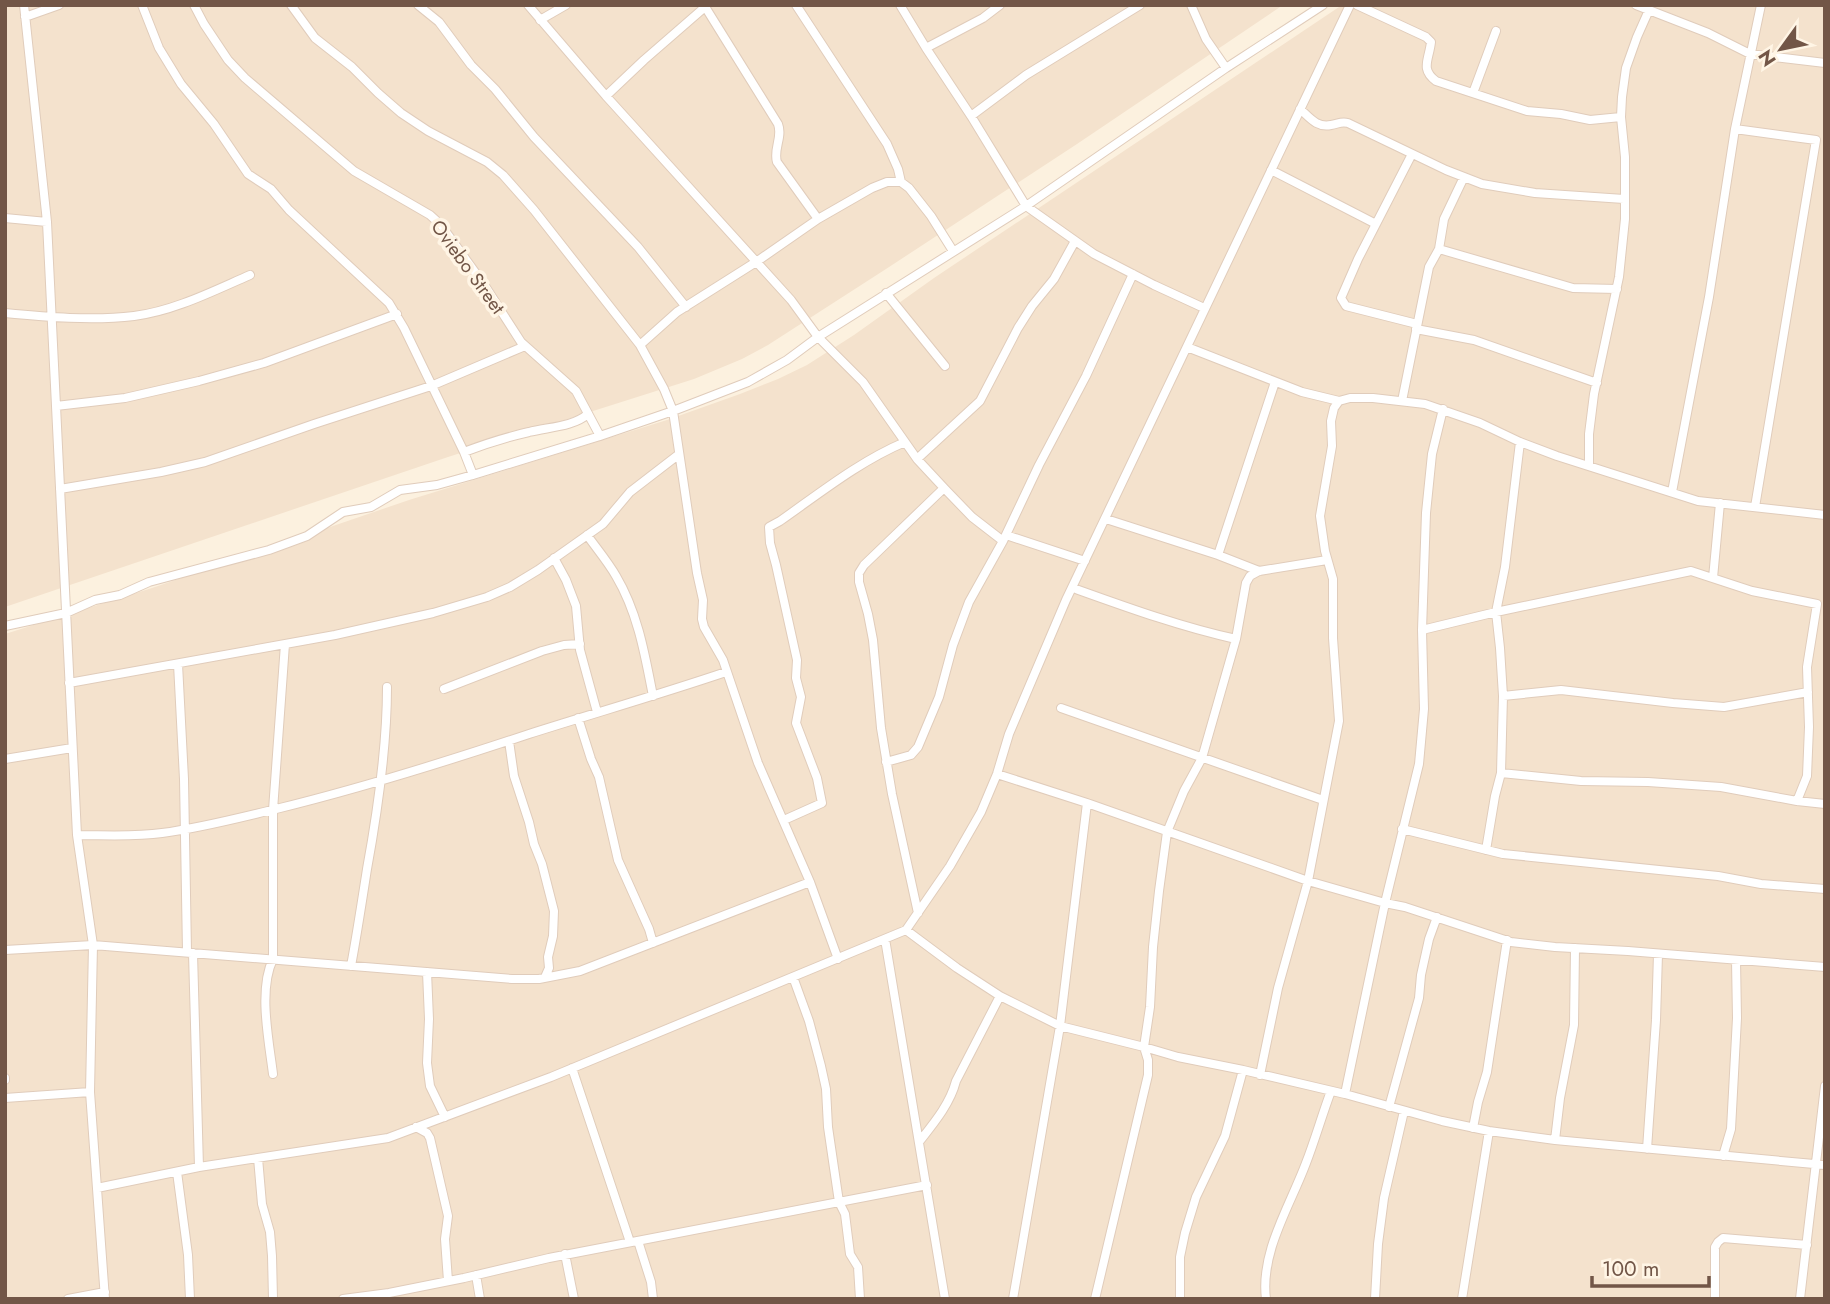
<svg xmlns="http://www.w3.org/2000/svg" width="1830" height="1304" font-family="Jost,sans-serif">
<style>
.residential{fill:#f4e2cd}
.lines{fill:none;stroke-linecap:round;stroke-linejoin:round}
.minor-casing{stroke:#e0ccbb;stroke-width:10}
.minor{stroke:#fff;stroke-width:8}
.labels{text-anchor:middle;dominant-baseline:central;stroke-width:7;stroke-linejoin:round;paint-order:stroke}
.street-label{font-size:19px;fill:#725647;stroke:#fff5e5}
</style>
<rect width="100%" height="100%" fill="#fcf1df"/>
<path class="residential" d="M5,5H1283L1077,144L886,269L768,345L742,359L694,379L448,457L5,607Z
M1342,5H1825V1299H5V634L152,588L409,500L667,420L740,394L778,379L807,365L854,335L934,278Z"/>
<g class="lines">
<defs>
<path id="minor" d="M24,5L47,222L77,835L93,945L90,1092L105,1299
M142,5L159,48L181,84L214,124L248,174L271,189L289,210L389,303L404,328L464,452L473,475
M194,5L204,24L228,60L245,78L354,171L430,215L441,225L485,286L521,342L576,391L600,436
M291,5L315,38L352,67L378,93L401,113L428,131L487,162L503,175L534,210L640,345L664,389L673,411L697,573L703,600L702,619L704,627L723,660L758,763L810,882L838,959
M418,5L439,22L471,65L495,89L534,137L638,247L686,307
M528,5L606,96L791,300L818,337L863,382L917,459L944,488L864,565L859,573V582L868,614L873,640L881,728L892,794L918,913
M704,5L778,124C783,137 773,149 777,162L818,219
M796,5L887,144L898,169L901,182
M900,5L926,48L971,116L1026,206L1094,254L1154,285L1204,308
M1191,5L1206,39L1226,68
M1357,5L1426,37L1431,42C1429,60 1420,69 1436,81L1527,111L1561,114L1590,120L1621,117
M1636,5L1708,33L1750,54L1825,63
M25,17L59,5
M540,20L566,5
M926,48L983,18L1000,5
M1473,93L1496,31
M606,96L644,60L705,7
M1300,109C1310,118 1317,128 1331,125C1338,124 1341,121 1348,123L1446,170L1482,184L1535,193L1624,199
M971,116L1026,75L1140,5
M1735,129L1816,140L1755,507
M1412,154L1358,259L1341,298L1346,306L1417,324
M1271,170L1376,224
M5,218L47,222
M1439,249L1573,288L1617,289
M886,293L945,366
M5,313C47,317 92,321 134,316C174,311 213,291 250,275
M1416,329L1474,340L1597,383
M640,345L677,312L756,262L818,219L872,188L887,182H901L909,188L931,216L953,251
M1187,347L1302,392L1339,401L1350,398H1373L1425,404L1480,423L1520,442L1557,456L1698,501L1825,515
M1402,401L1429,267L1439,249L1444,219L1464,177
M56,406L125,398L199,381L264,363L397,314
M1520,442L1505,567L1496,612L1500,648L1503,696L1501,773L1581,781L1648,782L1721,787L1797,801L1825,804
M464,452C485,444 507,437 529,432C548,427 573,427 588,414
M917,459L980,401L1018,328L1032,306L1054,279L1075,241
M1589,466V434L1594,394L1619,277L1625,219V157L1621,117L1622,97L1626,68L1637,37L1649,10
M944,488L972,517L1003,541L1039,465L1086,376L1133,274
M60,489L161,472L205,462L314,424L431,386L525,346
M1672,492L1709,297L1735,129L1761,5
M1106,519L1218,555L1259,571
M587,535C597,549 608,562 616,576C638,613 645,655 653,696
M1006,535L1085,561
M1218,555L1275,382
M554,558L566,580L576,606L580,650L597,712
M1713,578L1720,503
M1073,588C1126,607 1181,627 1236,639
M5,626L66,613L95,600L120,595L149,582L269,550L307,536L343,512L371,507L400,490L437,485L473,475L600,436L673,411L748,382L787,360L818,337L1026,206L1226,68L1323,5
M1422,630L1496,612L1691,571L1752,591L1817,604L1807,667L1809,727L1807,776L1797,801
M178,664L184,779L187,952
M69,683L335,635L433,613L487,597L510,587L538,570L603,524L630,492L678,455
M444,689L542,651L564,645L580,644
M1503,696L1561,690L1673,703L1724,707L1808,692
M1061,708L1323,800
M578,718L591,759L599,777L618,860L649,929L653,943
M509,741L514,776L529,822L534,844L542,864L554,911L553,936L548,957L549,968L545,977
M5,759L72,748
M886,762L911,755L918,747L939,697L953,645L969,602L1003,541
M997,774L1087,803L1308,881L1385,903L1405,907L1511,942L1555,947L1628,951L1825,967
M784,820L822,803L817,778L796,723L801,697L796,678L797,660L776,565L770,543L769,527L780,521C820,493 860,461 905,442
M1402,829L1503,854L1718,876L1761,884L1825,889
M77,835C105,835 134,837 162,833C200,828 238,818 276,809C362,788 445,762 529,734C595,713 661,694 726,672
M1486,850L1495,796L1501,773
M906,930L950,866L981,812L997,774L1009,734L1066,600L1350,5
M885,939L945,1299
M5,950L93,945L512,979H539L580,971L810,882
M193,953L199,1167
M351,966C357,934 362,901 367,869C378,809 387,748 387,687
M427,972L429,1019L427,1063L430,1086L445,1117
M793,977L809,1021L821,1066L826,1089L828,1127L839,1202L845,1214L850,1254L858,1267L860,1299
M572,1068L630,1242
M273,1074C269,1041 258,990 273,959V810L285,644
M1260,1075L1278,988L1308,881L1339,721L1333,638V579L1325,551L1320,516L1332,446L1331,421L1334,408L1339,401
M5,1078V1080
M1345,1094L1385,903L1419,764L1424,709L1422,630L1426,513L1432,454L1443,409
M5,1098L90,1092
M1389,1107L1419,998L1421,975L1429,939L1437,917
M416,1127L427,1133L430,1138L448,1216L445,1239L448,1281
M1473,1128L1478,1102L1487,1072L1507,940
M1555,1140L1560,1098L1574,1025L1575,948
M919,1142C934,1123 950,1104 956,1081L1000,996
M1647,1149L1656,1020L1658,954
M1723,1156L1731,1129L1737,1018L1736,960
M258,1158L262,1204L270,1232L272,1256L273,1299
M177,1172L188,1255L190,1299
M97,1188L199,1167L388,1138L551,1077L906,930L957,968L1000,996L1060,1026L1144,1047L1178,1057L1243,1070L1345,1094L1442,1121L1489,1131L1555,1140L1825,1165
M638,1241L651,1282L653,1299
M565,1254L574,1299
M476,1275L480,1299
M68,1299L105,1292
M343,1299L389,1293L464,1278L549,1258L927,1185
M1013,1299L1060,1026L1087,803
M1095,1299L1148,1075V1060L1144,1047L1150,1007L1153,947L1159,891L1167,832L1184,791L1202,758L1236,639L1246,583L1250,576L1259,571L1327,560
M1180,1299V1257L1185,1233L1196,1197L1225,1136L1243,1070
M1266,1299C1260,1252 1290,1206 1306,1163C1315,1140 1322,1115 1331,1091
M1375,1299L1378,1244L1384,1198L1404,1111
M1462,1299L1489,1131
M1715,1299V1247L1718,1242L1723,1238L1807,1245
M1800,1299L1825,1086"/>
</defs>
<use href="#minor" class="minor-casing"/>
<use href="#minor" class="minor"/>
</g>
<g class="labels">
<g class="street-label">
<text transform="translate(468 267) rotate(54)">Oviebo Street</text>
</g>
</g>
<rect width="1830" height="1304" fill="none" stroke="#725647" stroke-width="14"/>
<g transform="translate(1781 49) rotate(237)" stroke="#fff5e5" stroke-width="5" paint-order="stroke">
<path d="M0-5L12 26L0 18L-12 26Z" fill="#725647"/>
<text y="-10" font-size="19" font-weight="bold" text-anchor="middle" fill="#725647">N</text>
</g>
<path d="M1592 1276v10h117v-10" fill="none" stroke="#725647" stroke-width="3.5"/>
<text x="1602" y="1276" font-size="21" fill="#725647" stroke="#fff5e5" stroke-width="5" paint-order="stroke">100 m</text>
</svg>
